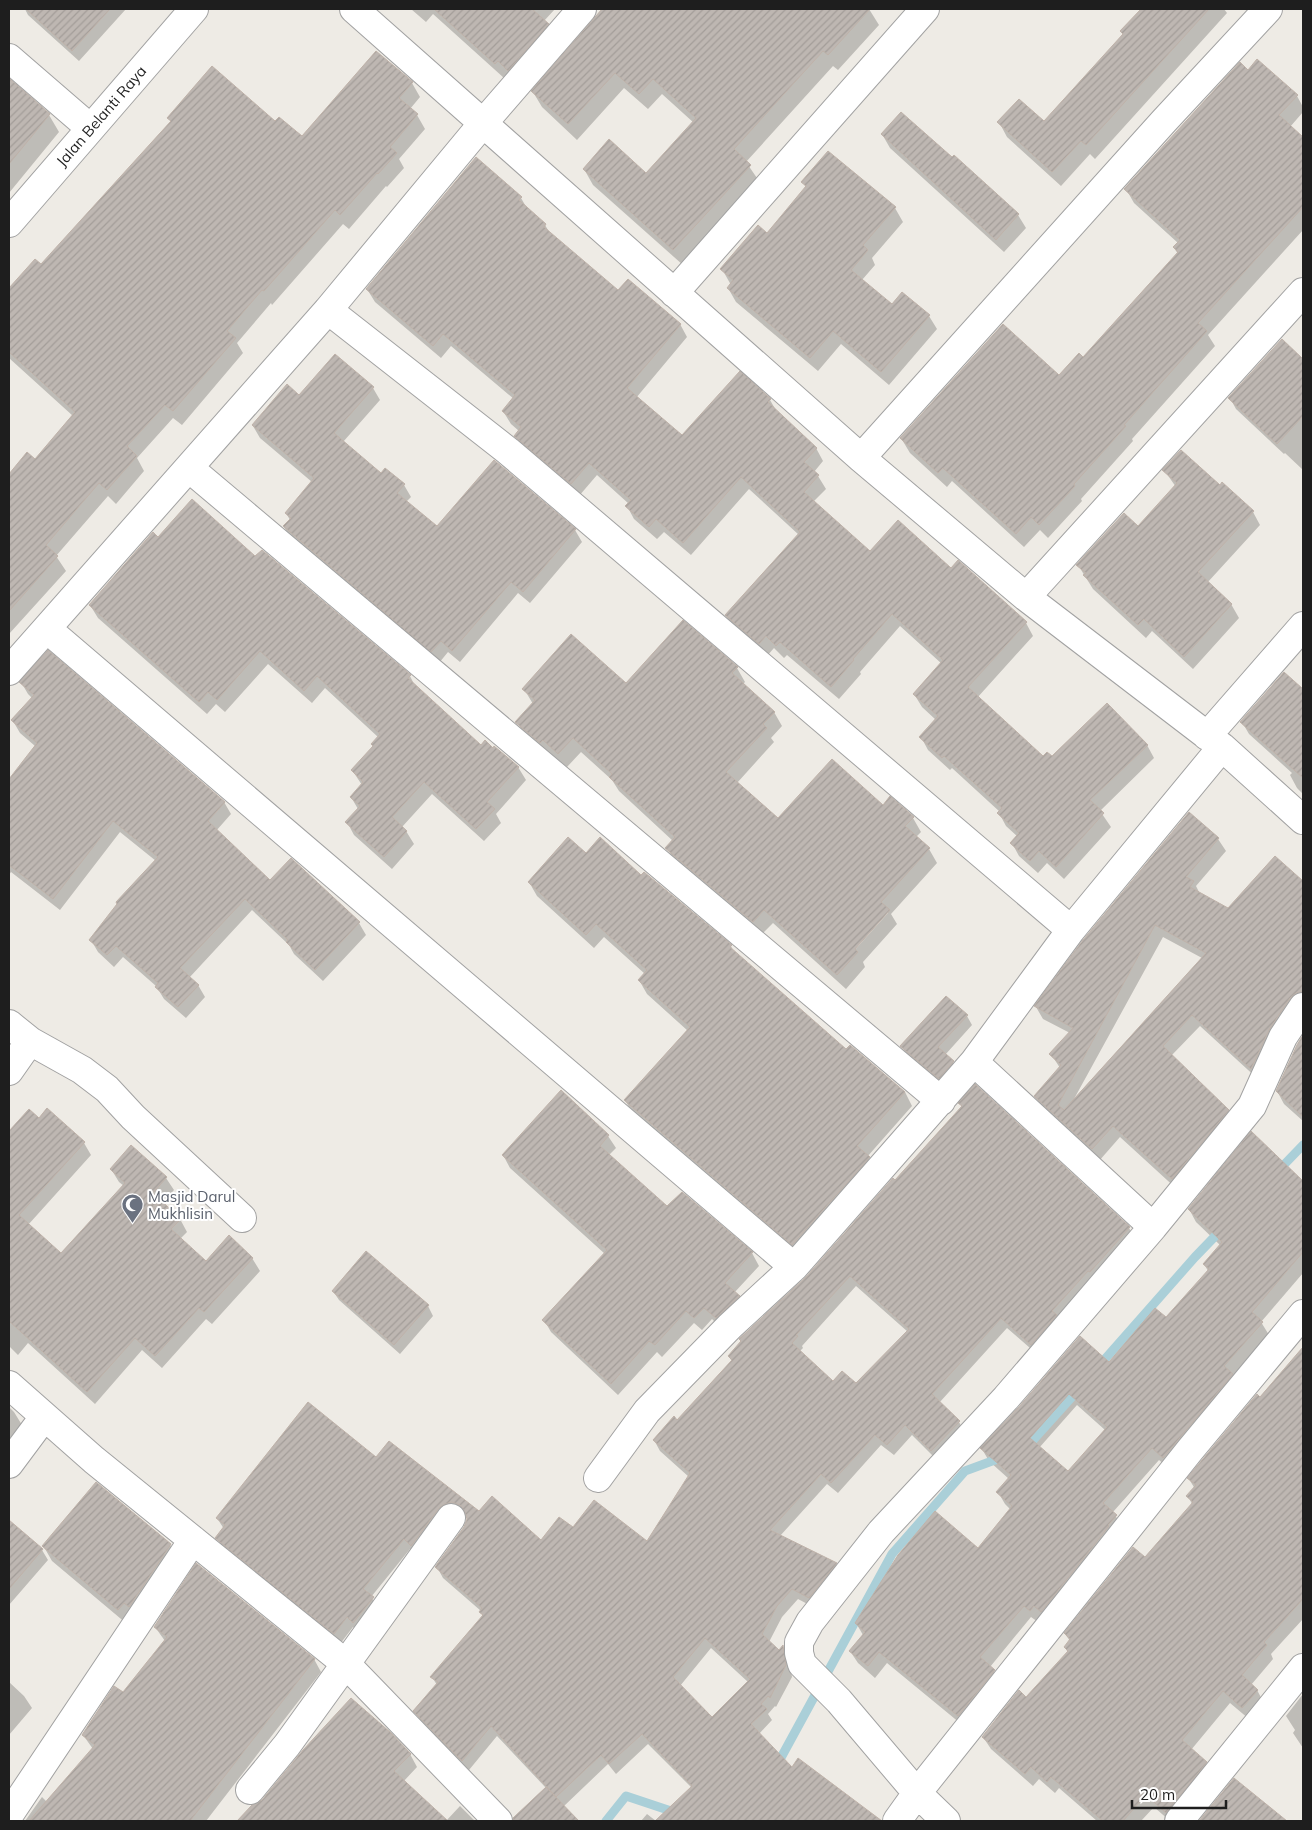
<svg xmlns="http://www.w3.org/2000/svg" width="1312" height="1830" font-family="Mulish,sans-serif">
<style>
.shadow{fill:#0003;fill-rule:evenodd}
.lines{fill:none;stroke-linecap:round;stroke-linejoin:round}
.stream{stroke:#aacfd8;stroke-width:9}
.building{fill:url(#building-hatch);stroke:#bfb2a9;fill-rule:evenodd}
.street-casing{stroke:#a2a2a2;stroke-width:30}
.street{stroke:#fff;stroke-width:28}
.labels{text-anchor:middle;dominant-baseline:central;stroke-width:4;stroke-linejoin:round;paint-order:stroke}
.street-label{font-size:15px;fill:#1e1e1e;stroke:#fff}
.worship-label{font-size:15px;fill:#5b616d;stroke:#fff;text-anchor:start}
</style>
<defs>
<pattern id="building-hatch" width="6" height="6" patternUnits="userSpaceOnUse" patternTransform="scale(1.25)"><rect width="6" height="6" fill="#beb7b2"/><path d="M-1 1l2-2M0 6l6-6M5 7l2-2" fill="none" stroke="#a39d99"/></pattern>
</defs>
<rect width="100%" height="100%" fill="#eeebe5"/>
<path class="shadow" d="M25,9H126L79,61L28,15Z
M411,9H555L544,21L556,39L504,78L433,14L426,22Z
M605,9H869L879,25L838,70L833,66L746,162L759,181L683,265L593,185L584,169L646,175L694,123L662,94L648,109L624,88L577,140L542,107L533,92Z
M1142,9H1224L1227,13L1095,159L1090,154L1061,186L1007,137L999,122L1044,123L1124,35L1122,31Z
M376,52L412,83L420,97L410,109L417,115L425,129L399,159L404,168L387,187L386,186L349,229L343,224L272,305L271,303L237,343L243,353L182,425L173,418L137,458L144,471L116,504L108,496L56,556L66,571L9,634V476L27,454L35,460L73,416L9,358V290L35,260L41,266L171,123L169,118L275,123L302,138Z
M1248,71L1297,96L1303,107V112L1290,127L1303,139V230L1208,335L1215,346L1132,439L1133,441L1081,499L1082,501L1048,538L1040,530L1024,547L952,481L947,487L910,453L901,438L1059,376L1084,359L1178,254L1174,248L1178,243L1134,203L1126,189Z
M9,80L49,115L59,132L9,193Z
M882,134L1018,215L1026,228L1004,252L890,148Z
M803,182L895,208L903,222L872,258L875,265L862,280L892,306L929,316L937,329L889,385L841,344L818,371L736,302L728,288L731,285L722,269L767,234L806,188Z
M521,198L528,210L545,225L551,235L618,292L680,324L687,337L636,398L682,437L770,400L777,412L816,448L823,461L814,472L818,476L826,489L813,502L870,553L951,570L1026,623L1033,636L977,698L1043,758L1147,745L1154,758L1100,811L1111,827L1064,879L1047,863L1038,873L1019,856L1012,843L1018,837L1006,826L999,813L1000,812L952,768L950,770L928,750L921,737L936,720L922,707L914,694L942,664L900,626L860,672L861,674L839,699L787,655L784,658L774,648L767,656L734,628L726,615L799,535L749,489L691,555L664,532L657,539L634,519L627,506L629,504L597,475L579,496L523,449L515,436L519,431L511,424L503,411L514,399L451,346L441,358L375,302L367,289Z
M1282,340L1303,361V470L1285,453L1284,454L1236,409L1230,398Z
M373,388L380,400L343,442L381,475L404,485L411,497L406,502L438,528L575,530L582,542L530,603L518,593L460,662L448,652L439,663L291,539L284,527L290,520L286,513L312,482L260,438L253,426L299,397Z
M1164,470L1220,487L1253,512L1260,525L1207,583L1231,604L1239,618L1193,669L1152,631L1146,638L1093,589L1078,565L1138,528L1176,487Z
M158,538L255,558L410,676L416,688L481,747L518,767L526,780L496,814L501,823L484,841L432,794L402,827L406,831L414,844L392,869L354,835L347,822L358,809L351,797L362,785L352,770L374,746L378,737L325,688L312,703L268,664L225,712L216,704L207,714L98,618L90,605Z
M737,668L745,682L743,684L774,712L782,726L771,738L774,742L737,783L778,820L883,806L913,818L921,832L916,837L929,849L937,863L891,914L897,924L863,962L865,967L846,989L773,923L761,935L675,862L667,848L673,841L619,791L612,780L581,752L567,767L551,754L549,756L525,736L517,722L533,704L524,689L626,685ZM888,909V913L851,954L849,953Z
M1284,674L1303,691V794L1297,788L1290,775L1292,773L1249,734L1242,722Z
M21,682L224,802L231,814L216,831L270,882L359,923L366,935L323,981L294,954L289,945L252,910L189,978L198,985L205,997L186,1018L164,999L156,986L123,957L114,967L98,952L91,940L156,861L120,832L60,910L11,872L9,875V781L35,746L20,733L13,721L32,698L28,694Z
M1189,814L1218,839L1226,851L1196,886L1200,894L1228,910L1275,858L1303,884V1005L1259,1080L1200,1026L1171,1056L1228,1110L1235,1123L1179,1191L1120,1137L1099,1161L1043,1108L1035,1096L1060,1068L1051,1054L1070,1033L1043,1019L1036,1007ZM1163,937L1202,958L1074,1099Z
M586,855L642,876L644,873L731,946L734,952L846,1051L905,1092L912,1106L867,1157L877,1172L801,1258L633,1114L625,1100L688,1031L647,994L639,980L645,974L604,937L594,948L537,896L529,882Z
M967,1016L972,1025L945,1055L953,1062L958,1072L945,1087L907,1056L902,1046Z
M1303,1037V1121L1284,1104L1277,1091L1298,1045Z
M975,1086L1129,1228L1135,1239L1038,1355L1007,1328L939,1403L959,1422L965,1433L938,1461L912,1435L894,1455L881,1445L838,1493L827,1484L780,1536L836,1564L842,1575L815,1608L798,1599L782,1617L769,1642L779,1651L783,1647L789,1657L792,1677L776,1707L775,1706L768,1714L772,1720L759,1734L792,1768L873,1816L876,1821H657L692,1788L648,1744L616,1774L608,1764L563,1807L577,1821H514V1818L546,1788L497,1736L469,1770L421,1722L415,1711L437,1685L432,1677L483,1617L481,1611L443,1578L437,1567L465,1527L468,1519L466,1516L459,1513L418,1556L410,1549L371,1597L379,1609L360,1633L353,1627L340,1644L223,1549L217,1538L224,1529L217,1518L376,1458L479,1513L541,1541L573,1529L647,1543L689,1477L660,1451L654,1440L677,1422L732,1362L729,1356L807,1278L962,1108L960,1103ZM856,1286L908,1332L856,1385L833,1383L799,1352L803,1348L802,1346ZM711,1648L748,1682L712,1718L680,1686Z
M561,1092L608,1136L616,1148L609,1155L668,1208L682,1193L752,1253L759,1266L734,1293L746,1309L723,1330L712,1319L702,1330L694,1323L662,1357L657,1352L618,1395L551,1332L544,1320L605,1254L510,1168L503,1155Z
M29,1110L39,1119L84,1143L91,1155L28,1225L62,1255L124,1186L119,1182L111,1169L132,1147L166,1178L174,1190L162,1203L180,1219L187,1232L180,1239L206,1263L252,1258L260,1271L212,1324L206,1319L162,1368L142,1350L95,1404L28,1343L18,1355L9,1346V1133Z
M1252,1133L1303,1183V1273L1261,1322L1269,1335L1233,1377L1239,1387L1171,1470L1159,1460L1113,1512L1123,1528L1038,1622L1031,1617L990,1667L994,1671L1001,1683L966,1728L887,1663L875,1678L858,1663L850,1651L863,1635L856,1623L978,1550L1011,1510L1005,1504L998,1492L1009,1479L989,1461L982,1449L1109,1364L1166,1319L1208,1271L1204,1264L1220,1245L1196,1222L1189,1209ZM1077,1405L1105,1430L1068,1473L1039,1448Z
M333,1291L428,1306L433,1316L400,1354L339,1300Z
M1303,1348V1619L1271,1654L1273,1659L1251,1685L1257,1690L1264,1703L1249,1719L1230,1703L1191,1750L1206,1763L1213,1775L1170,1821L1154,1807L1141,1821H1097L1059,1788L1055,1793L1039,1779L1033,1786L991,1749L983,1737L1026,1699L1068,1653L1065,1647L1070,1641L1065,1634L1145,1559L1192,1504L1188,1496L1195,1489L1189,1479Z
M9,1407L14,1412L22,1425L9,1439Z
M96,1484L170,1545L179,1560L127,1624L52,1561L44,1547Z
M22,1534L42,1550L48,1560L9,1605V1550Z
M155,1627L314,1659L321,1672L206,1821H25L42,1797L47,1802L93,1749L83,1735L123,1694L165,1641Z
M9,1682L24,1696L32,1708L9,1735Z
M1303,1694V1748L1293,1733L1295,1730L1286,1716Z
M410,1754L417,1767L403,1782L446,1821L460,1806L475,1821H239L253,1806Z
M1235,1780L1285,1821H1200Z
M647,1814L656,1821H641Z"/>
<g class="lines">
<path class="stream" d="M1277,1172L1303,1145
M1098,1367L1195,1257L1223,1228
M1025,1449L1080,1388
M777,1765L892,1554L965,1471L1003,1457
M606,1821L626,1796L677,1813"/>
</g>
<path class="building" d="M26,9H110L72,51Z
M434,9H532L549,24L508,71L498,61L495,64Z
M602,9H870L828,55L823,51L734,149L751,165L673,250L583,169L609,139L646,173L696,118L653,79L639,94L615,73L568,124L531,91Z
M1141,9H1209L1086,145L1081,141L1052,172L997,122L1019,99L1044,121L1123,34L1120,31Z
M376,51L413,82L399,98L418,114L390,147L397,153L378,174L377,173L340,215L335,210L264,291L262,290L227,331L236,338L173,411L165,405L127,446L137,456L107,490L99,483L46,545L58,556L9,611V474L27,452L35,459L75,412L9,352V288L35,259L41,264L171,121L167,118L212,66L275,121L279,117L302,136Z
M1257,59L1298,95L1279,115L1303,137V207L1198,323L1207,331L1124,425L1126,426L1074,484L1075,486L1039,525L1031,517L1016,534L943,468L938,473L900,438L1003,324L1059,375L1079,353L1083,357L1178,252L1173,247L1180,240L1124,189L1240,62L1248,70Z
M9,78L50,114L9,164Z
M901,112L952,157L954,155L1019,214L996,240L881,134Z
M828,151L896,207L863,245L868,250L851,270L892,304L902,292L930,315L881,372L833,331L810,358L727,288L733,280L720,269L758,225L767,233L806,186L801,182Z
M476,157L522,197L519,200L546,224L544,227L618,290L628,279L681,324L627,388L682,435L740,371L771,399L768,402L817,448L804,462L819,475L804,492L870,551L898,520L951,568L958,560L1027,622L968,687L1043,756L1047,752L1052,756L1107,703L1148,745L1090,800L1104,813L1056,867L1039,851L1030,861L1010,843L1019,833L997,813L1002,808L944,756L942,758L919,737L938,716L913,694L943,660L892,614L853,659L854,660L831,687L780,642L776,646L766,636L759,644L725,615L800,532L741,477L683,543L656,519L649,527L625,506L631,500L589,463L571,484L514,436L521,427L502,411L515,395L443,334L433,346L366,289Z
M1282,339L1303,359V416L1277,444L1228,398Z
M335,354L374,387L334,433L381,473L385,468L405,484L397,493L437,526L494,460L576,529L523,592L511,582L452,651L441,641L431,652L283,526L291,518L285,513L314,478L252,425L287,384L299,395Z
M1181,450L1220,485L1222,482L1254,511L1198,572L1232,604L1184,657L1144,619L1138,625L1083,575L1086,573L1076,565L1124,513L1138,526L1177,483L1162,470Z
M192,499L255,556L262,550L411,675L408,678L481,745L485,740L493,748L494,746L519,767L487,802L495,809L476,829L424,782L392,817L407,831L384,857L345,822L360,806L350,797L363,782L351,770L373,746L371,744L380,734L317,676L304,691L260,651L217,700L208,692L199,702L89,605L153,532L158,537Z
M683,620L738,667L732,673L775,712L763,724L767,728L726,772L778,818L832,759L883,805L890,796L914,817L905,826L930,848L881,902L890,910L855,949L858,952L837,975L764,910L753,922L665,848L675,837L609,777L612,774L573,738L558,754L543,740L540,743L515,722L535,700L522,689L571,634L626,683Z
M48,650L225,802L208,821L270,880L291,858L360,922L315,970L286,942L288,940L245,899L180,968L199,985L178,1007L155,987L158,983L116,946L107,955L89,940L117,904L116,902L158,857L113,821L53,899L9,865V779L37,743L11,720L34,695L19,682Z
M1284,672L1303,689V778L1240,722Z
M1189,812L1219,838L1186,877L1194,881L1190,887L1228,908L1275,856L1303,881V991L1296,993L1290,998L1269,1030L1251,1069L1192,1015L1163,1046L1229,1110L1172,1179L1113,1126L1092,1149L1034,1096L1061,1065L1049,1054L1073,1028L1034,1006L1083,940ZM1155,925L1206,953L1064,1110L1058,1105Z
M568,837L586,853L600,837L641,875L644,872L732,945L730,947L846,1049L850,1045L905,1092L857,1146L870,1157L792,1245L624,1100L690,1027L638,980L647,970L596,924L586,935L528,882Z
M946,996L968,1015L938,1047L954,1061L939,1079L900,1046Z
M1303,1035V1117L1276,1091L1297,1045Z
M975,1084L1130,1227L1090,1272L1088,1271L1052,1311L1057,1315L1031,1345L1001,1318L932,1394L960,1421L931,1451L905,1425L887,1445L875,1435L831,1483L821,1474L770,1530L837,1563L809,1598L792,1589L777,1606L762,1634L779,1650L783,1645L786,1665L770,1698L768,1696L761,1704L767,1709L751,1724L792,1767L798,1758L882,1821H655L692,1786L642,1734L609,1764L601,1755L556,1797L491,1726L462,1761L413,1711L438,1682L430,1677L483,1615L479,1612L482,1608L435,1567L464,1527L467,1519L465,1512L460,1505L452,1502L445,1504L439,1508L411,1546L404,1539L363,1589L374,1597L353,1623L347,1617L334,1634L215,1538L225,1525L216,1518L308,1402L376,1457L389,1441L479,1511L492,1496L541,1540L559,1517L573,1527L594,1500L647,1541L690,1473L653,1440L674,1416L677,1420L732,1360L728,1356L741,1341L739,1339L806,1277L893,1178L895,1180L962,1106L958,1103ZM850,1276L909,1329L856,1383L842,1371L833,1381L792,1343L798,1336L796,1335ZM705,1638L750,1679L712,1717L673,1677Z
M561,1090L609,1135L600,1146L667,1206L682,1192L753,1252L725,1283L740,1296L716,1318L704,1308L694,1318L686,1311L655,1345L649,1341L611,1384L542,1320L607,1250L502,1155Z
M47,1108L85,1142L19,1215L61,1253L125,1183L110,1169L131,1145L167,1177L153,1193L181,1219L171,1229L206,1261L229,1235L253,1258L204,1312L199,1308L155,1356L135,1338L87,1392L9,1321V1131L29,1109L39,1118Z
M1251,1131L1303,1181V1252L1252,1312L1263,1322L1224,1366L1233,1374L1163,1458L1152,1448L1103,1503L1117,1515L1108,1525L1109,1526L1041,1612L1034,1606L1030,1611L1024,1606L980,1657L995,1670L958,1716L879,1652L868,1666L849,1651L865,1632L855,1623L898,1555L935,1511L978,1548L1012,1506L996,1492L1011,1475L980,1448L1018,1408L1080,1336L1109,1362L1155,1308L1166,1317L1209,1269L1203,1264L1222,1242L1188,1209ZM1069,1394L1107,1427L1068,1471L1030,1438Z
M366,1251L429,1305L394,1345L332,1291Z
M1303,1347V1599L1264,1642L1267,1645L1242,1675L1258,1690L1242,1708L1223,1691L1182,1740L1207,1762L1166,1813L1146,1795L1123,1821H1103L1051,1777L1047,1782L1031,1767L1025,1774L982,1737L1019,1690L1026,1697L1068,1651L1064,1647L1070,1639L1064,1633L1133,1547L1145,1557L1193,1502L1186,1496L1196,1485L1187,1478L1257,1394L1260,1397Z
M96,1482L171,1544L129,1607L124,1603L118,1610L42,1546Z
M9,1520L43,1549L9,1589Z
M196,1563L315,1659L190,1821H29L95,1745L82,1735L114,1686L123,1692L167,1637L154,1627Z
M351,1698L390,1732L411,1754L394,1771L448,1821H237L252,1805L262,1800L303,1750Z
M1234,1778L1287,1821H1199Z
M546,1787L579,1821H513V1818Z"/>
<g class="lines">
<defs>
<path id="street" d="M354,9L861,458L1026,597L1222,747L1303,820
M9,58L90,128
M9,223L194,9
M674,293L925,9
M328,310L508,451L1071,930
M861,458L1164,121L1268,9
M189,468L941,1101
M1026,597L1303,292
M47,629L794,1267
M9,671L328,310L484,122L582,9
M1207,736L1303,626
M9,1024L30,1041L82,1070L107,1089L133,1117L242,1218
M974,1062L1153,1227
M9,1071L30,1041
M9,1385L94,1460L345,1663L498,1821
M9,1464L44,1417
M598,1478L647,1411L730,1326L794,1267L974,1062L1071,930L1222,747
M250,1790L287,1745L451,1518
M9,1815L193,1540
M897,1821L917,1793L1190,1450L1303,1314
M946,1821L917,1793L839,1701L802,1664L799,1653V1642L810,1622L881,1532L1006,1398L1153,1227L1252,1106L1283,1037L1303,1007
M1179,1821L1303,1668"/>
</defs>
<use href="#street" class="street-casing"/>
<use href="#street" class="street"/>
</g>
<defs>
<symbol id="mosque-pin" viewBox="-11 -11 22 30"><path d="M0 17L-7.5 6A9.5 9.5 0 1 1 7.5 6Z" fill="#6b7280" stroke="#fff"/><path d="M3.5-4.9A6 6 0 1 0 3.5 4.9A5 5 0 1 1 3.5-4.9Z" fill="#fff"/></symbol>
</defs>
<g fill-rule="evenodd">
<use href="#mosque-pin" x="120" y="1192" width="25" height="34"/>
</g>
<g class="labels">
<g class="street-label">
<text transform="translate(101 116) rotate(-49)">Jalan Belanti Raya</text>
</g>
<g class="worship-label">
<text x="148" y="1196">Masjid Darul<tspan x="148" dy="17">Mukhlisin</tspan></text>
</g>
</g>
<rect width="1312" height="1830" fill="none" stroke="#1e1e1e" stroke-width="20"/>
<path d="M1132 1800v8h94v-8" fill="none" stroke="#1e1e1e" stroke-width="2.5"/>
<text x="1140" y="1800" font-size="15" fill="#1e1e1e" stroke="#ffffff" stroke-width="4" paint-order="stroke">20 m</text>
</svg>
